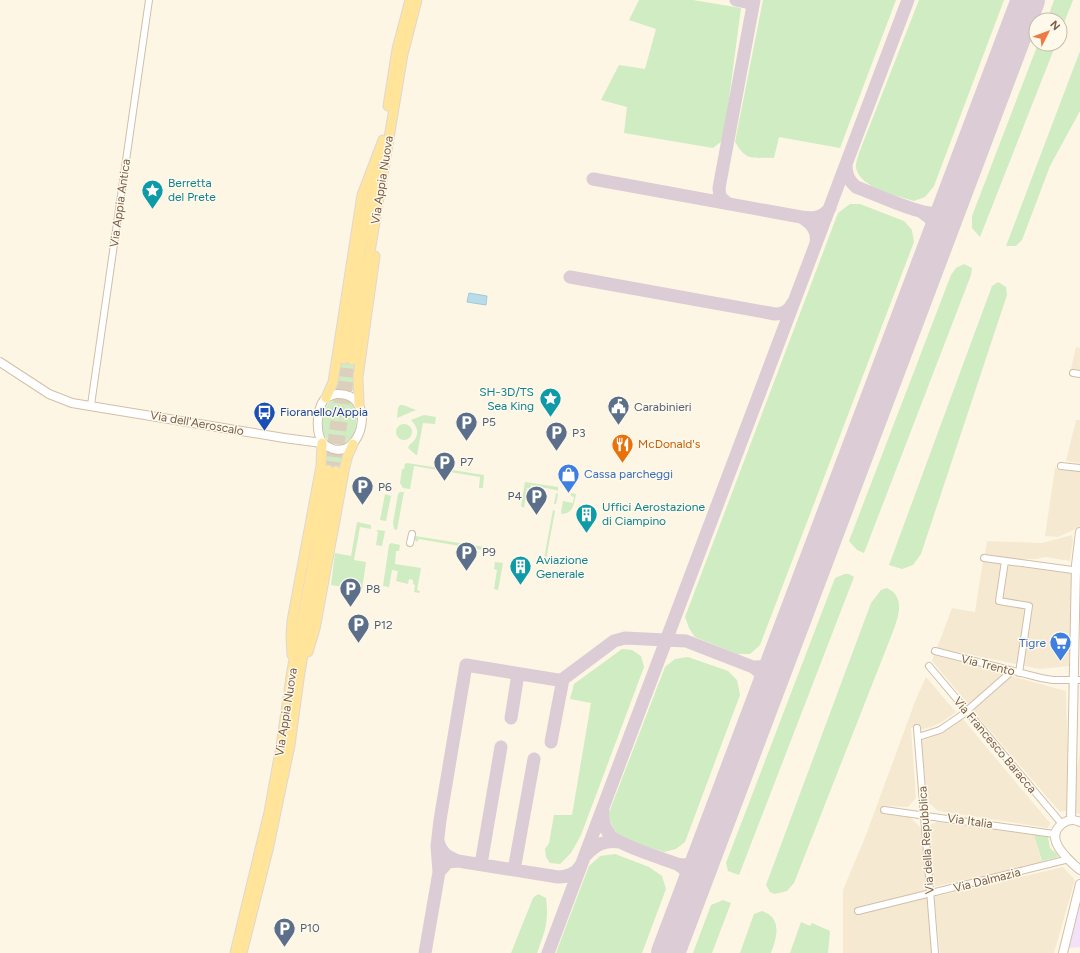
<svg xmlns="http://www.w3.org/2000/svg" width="1080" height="953" font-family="Figtree,sans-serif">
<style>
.residential{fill:#f6e9d2}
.education{fill:#f3e1fa}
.green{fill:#cfecc2}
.water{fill:#b8dce8;stroke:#9dcbdb}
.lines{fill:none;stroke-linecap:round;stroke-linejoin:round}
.taxiway{stroke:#dcccd6;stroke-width:13}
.runway{stroke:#dcccd6;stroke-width:34}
.primary-tunnel{stroke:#dcd0bd;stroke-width:9;stroke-dasharray:9 4.5;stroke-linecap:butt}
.street-casing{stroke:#d0beaa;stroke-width:8}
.secondary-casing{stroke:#d3bfa7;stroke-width:10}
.primary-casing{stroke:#dfd8d3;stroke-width:11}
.street{stroke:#fff;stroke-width:6}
.secondary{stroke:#fff;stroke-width:8}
.primary{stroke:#ffe49a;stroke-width:9}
.labels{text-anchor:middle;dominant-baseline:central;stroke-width:3;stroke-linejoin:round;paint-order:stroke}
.street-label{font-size:12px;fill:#785e48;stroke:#fff9ec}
.culture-label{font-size:12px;fill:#0d838f;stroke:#fff9ec;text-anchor:start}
.service-label{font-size:12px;fill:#4e5e75;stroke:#fff9ec;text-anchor:start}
.transit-label{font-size:12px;fill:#164399;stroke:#fff9ec;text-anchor:start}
.food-label{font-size:12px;fill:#c56008;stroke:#fff9ec;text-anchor:start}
.shop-label{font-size:12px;fill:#366cbe;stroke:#fff9ec;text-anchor:start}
</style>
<rect width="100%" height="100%" fill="#fdf6e4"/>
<path class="residential" d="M1076,347L1080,348V347V371L1071,369Z
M1076,420H1080V463L1066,461Z
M1055,468L1080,471V527L1058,537L1045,536Z
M1072,535L1073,541L1070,561L1045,557L1036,559H1015L985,554L987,541L1042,543Z
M983,561L1071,574L1070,666L1040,669L937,648L952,608L975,612Z
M934,655L1004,674L969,705L932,661Z
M1011,676L1066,691L1069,810L1060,812L973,711Z
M926,677L956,712L942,722L931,727L919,730L918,727L911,728L916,798L908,807L884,806L882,814L910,817L921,828L926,891L854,909L855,915L927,897L932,953H843V890L866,835L916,699Z
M962,718L1050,823L1048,828L938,811L928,802L921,741L943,733Z
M1080,749V814L1073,812L1075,786Z
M937,822L1034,835L1042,863L933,887L930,825Z
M1063,867L1075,880L1054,953H940L934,897Z"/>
<path class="education" d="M1080,905V947L1069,948Z"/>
<path class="green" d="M639,0H693L741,8L725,129L722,141L713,148L624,133L627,107L601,100L619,65L645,69L656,29L629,20Z
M763,0H896L840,148L779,137L774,158C752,157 747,162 735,142Z
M919,0H1004L934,186L925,197L914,201C898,196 860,188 856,168C855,164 858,157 859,153Z
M1054,0H1073L1060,33V20H1047Z
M1038,44H1056L980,237L972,228V216Z
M1080,51V111L1050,166L1022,240L1016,246H1006Z
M850,204H860L904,221L912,230L914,242L760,645L750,654H737L695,637L689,628L685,617L838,213Z
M964,264L972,268L971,275L864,553L857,550L849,541L951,275L956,268Z
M998,282L1006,287L1007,295L921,554L913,565L902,569L889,565L992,286Z
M340,359L356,361L354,391L344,388H335Z
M342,397C351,401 357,404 357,415C356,421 356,430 353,436C347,448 331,447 325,436C320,428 323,407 331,401C334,398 338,398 342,397Z
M400,405H403L416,410L397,418L398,408Z
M424,415L436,417L435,424L423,423L417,455H416L408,448C410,443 413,443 415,439C420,432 416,425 411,420Z
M396 432a8 8 0 1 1 16 0a8 8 0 1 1-16 0Z
M326,451L335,454L344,453L341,470L325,468Z
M407,463L484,475L483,488H479L480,477L414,466L410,489L403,488L400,483L402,469H404L405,464Z
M525,482L558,487V491L556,490L531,485L530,489L527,488L524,508L521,506Z
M400,492H404L397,530L394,529L393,523L398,494Z
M556,493L558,494L556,504H554L553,510L555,511L546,559H544Z
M571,493L576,494C574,503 574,513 562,514L561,512L563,501L573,503L574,497L571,496Z
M385,494L391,496L386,521L380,520Z
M357,522L371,525V529L360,527L354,560L366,562L362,590L331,585L335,553L351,556Z
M378,530L385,531L382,546L376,545L378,532L376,531Z
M415,536L484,547L486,550L482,553L483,550L419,539L417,542L414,539Z
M391,543L400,545L399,551H396L395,564L421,568L417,590L420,591L419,593L414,592L415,585L413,584V580L409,579L408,584L396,581L398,571L392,570L389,587L383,586L389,545Z
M495,562L503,563L498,590L494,589L497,570L494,569Z
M845,574H849L854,577L739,875L728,871L726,863L835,578Z
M887,588C890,590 894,592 895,594C904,605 896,623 892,634L794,883L787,891L775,894L770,892L766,885L871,603L881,590Z
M622,649L632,650L641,656L644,667L581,835L571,853L560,864L550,863L546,857L545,849L549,843L554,815H572L591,703L570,699L574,684Z
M688,657L728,671L737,680L740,695L685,842L676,849L664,852L623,839L613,828L608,815L665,667L675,659Z
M1034,835L1048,837L1050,848L1057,854L1058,857L1042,861Z
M615,854L649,867L662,876L666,889L642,953H556L589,866L600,856Z
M538,894L546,898C549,922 545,931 537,953H511L533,898Z
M723,900L731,903L712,953H693L711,905Z
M762,911C765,912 769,914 771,916C781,926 775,942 771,953H740L754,914Z
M801,922L810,926L812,923L830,931L828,953H790Z"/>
<path class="water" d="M469,293L487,296L486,305L467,302Z"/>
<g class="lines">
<path class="taxiway" d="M736,0L750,3L752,7
M846,165C846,175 849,181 856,187C873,193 919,215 934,213C941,212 947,208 951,204
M593,179L801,217
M727,203L720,197L719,188L754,0
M923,213C934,220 937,227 937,241
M816,243C818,230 811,223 801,217C813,219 822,218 830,208
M570,277L775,314C782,314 789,311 792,304
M753,667C766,676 766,686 763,700
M511,718L518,674
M551,742L563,679
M603,810C602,818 604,829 611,836C621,846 662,858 677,864C691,867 699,862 706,851
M438,841C441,853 448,857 458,861L448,862L439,872
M586,855C596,844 605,840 620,842
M458,861L558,877C568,877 576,874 581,865
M481,864L501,747
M677,864C689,870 692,882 690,895
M514,870L534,759
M425,953L439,872L437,846L440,820L466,665L558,680L563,679L614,641L625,638L686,641L753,667C767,668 775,662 782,650
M548,953L908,0"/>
<path class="runway" d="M668,953L1028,0"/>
<path class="primary-tunnel" d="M328,470L344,359
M336,471L352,360"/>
<defs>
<path id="street" d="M1073,373L1080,374
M91,405L149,0
M1061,466L1080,468
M410,543L412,534
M984,558L1080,571
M1005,561L999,601L1029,606L1019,673
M935,651L1041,678L1053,680H1080
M929,666L1062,824
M917,728L935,953
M918,737L940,730L962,715L1012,671
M884,810L1054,834
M858,911L1069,859"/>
<path id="secondary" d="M0,362L49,394L72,403L284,438L322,443
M336,394C377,391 364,458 333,449C327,447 322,444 320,438C316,427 317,404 327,397C330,396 333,395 336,394Z
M1071,820L1076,565L1080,532
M1080,822C1074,819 1068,819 1062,824C1043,838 1068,860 1080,870
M1063,953L1080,884"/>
<path id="primary" d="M388,106L397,49L410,0
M344,359L362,243L377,170
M352,360L403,54L417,0
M326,398L333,382L362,195L383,140
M359,404L358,377L375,256
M308,652L315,629L345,466L348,455L353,444
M292,655L291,636L292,621L321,466L322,443
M235,953L269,812L281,746L292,670L311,572L328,470
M242,953L268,850L290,745L300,672L336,471"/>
</defs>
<use href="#street" class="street-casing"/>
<use href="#secondary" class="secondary-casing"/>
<use href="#primary" class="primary-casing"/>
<use href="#street" class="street"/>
<use href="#secondary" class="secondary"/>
<use href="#primary" class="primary"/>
</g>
<defs>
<symbol id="sight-pin" viewBox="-11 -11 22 30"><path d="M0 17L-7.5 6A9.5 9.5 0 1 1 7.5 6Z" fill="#0f9aa8" stroke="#fff9ec"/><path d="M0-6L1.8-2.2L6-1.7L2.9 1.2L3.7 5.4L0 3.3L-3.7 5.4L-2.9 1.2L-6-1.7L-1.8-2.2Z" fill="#fff"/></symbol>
<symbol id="civic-pin" viewBox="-11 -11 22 30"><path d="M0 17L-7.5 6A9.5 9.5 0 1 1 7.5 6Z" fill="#5c6f8a" stroke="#fff9ec"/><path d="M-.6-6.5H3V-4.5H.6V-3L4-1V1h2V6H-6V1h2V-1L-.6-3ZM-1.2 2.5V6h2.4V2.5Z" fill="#fff"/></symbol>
<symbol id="bus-pin" viewBox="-11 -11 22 30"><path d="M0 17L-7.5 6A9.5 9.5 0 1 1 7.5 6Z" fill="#1a4fb4" stroke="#fff9ec"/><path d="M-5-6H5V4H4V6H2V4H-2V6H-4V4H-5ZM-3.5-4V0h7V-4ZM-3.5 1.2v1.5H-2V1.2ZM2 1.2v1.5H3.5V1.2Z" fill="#fff"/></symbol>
<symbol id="parking-pin" viewBox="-11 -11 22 30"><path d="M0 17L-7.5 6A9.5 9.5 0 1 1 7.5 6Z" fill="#5c6f8a" stroke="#fff9ec"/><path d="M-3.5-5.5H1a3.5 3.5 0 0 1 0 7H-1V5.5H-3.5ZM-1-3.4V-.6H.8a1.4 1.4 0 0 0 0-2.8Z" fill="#fff"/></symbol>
<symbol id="restaurant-pin" viewBox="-11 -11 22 30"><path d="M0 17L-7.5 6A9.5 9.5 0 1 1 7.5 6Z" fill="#e8710a" stroke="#fff9ec"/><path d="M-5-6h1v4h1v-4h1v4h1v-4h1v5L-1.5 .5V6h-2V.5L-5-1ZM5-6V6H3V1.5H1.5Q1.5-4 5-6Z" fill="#fff"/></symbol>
<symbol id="shop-pin" viewBox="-11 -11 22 30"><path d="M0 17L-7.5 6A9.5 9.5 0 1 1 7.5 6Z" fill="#3f7fe0" stroke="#fff9ec"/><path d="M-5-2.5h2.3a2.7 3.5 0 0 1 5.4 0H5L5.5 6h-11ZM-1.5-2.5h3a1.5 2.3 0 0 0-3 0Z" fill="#fff"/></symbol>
<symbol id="building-pin" viewBox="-11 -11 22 30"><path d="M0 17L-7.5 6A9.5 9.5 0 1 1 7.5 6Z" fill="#0f9aa8" stroke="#fff9ec"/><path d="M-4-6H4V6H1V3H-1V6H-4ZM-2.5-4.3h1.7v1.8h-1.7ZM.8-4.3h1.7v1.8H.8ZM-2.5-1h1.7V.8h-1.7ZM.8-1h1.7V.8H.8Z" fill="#fff"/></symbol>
<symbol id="supermarket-pin" viewBox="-11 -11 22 30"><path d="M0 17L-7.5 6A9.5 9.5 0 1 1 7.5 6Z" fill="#3f7fe0" stroke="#fff9ec"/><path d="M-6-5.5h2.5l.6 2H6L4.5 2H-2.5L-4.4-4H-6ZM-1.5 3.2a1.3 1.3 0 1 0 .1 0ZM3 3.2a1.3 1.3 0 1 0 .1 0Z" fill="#fff"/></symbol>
</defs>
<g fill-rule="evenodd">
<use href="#sight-pin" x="140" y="178" width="25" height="34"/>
<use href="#sight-pin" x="538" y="386" width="25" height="34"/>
<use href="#civic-pin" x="606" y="394" width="25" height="34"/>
<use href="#bus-pin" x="252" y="400" width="25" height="34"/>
<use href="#parking-pin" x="454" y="410" width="25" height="34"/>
<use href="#parking-pin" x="544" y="420" width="25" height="34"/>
<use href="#restaurant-pin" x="610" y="432" width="25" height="34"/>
<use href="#parking-pin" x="432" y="450" width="25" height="34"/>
<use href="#shop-pin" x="556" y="462" width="25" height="34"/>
<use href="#parking-pin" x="350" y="474" width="25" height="34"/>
<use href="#parking-pin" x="524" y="484" width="25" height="34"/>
<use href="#building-pin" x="574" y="502" width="25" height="34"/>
<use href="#parking-pin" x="454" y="540" width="25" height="34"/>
<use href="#building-pin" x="508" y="554" width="25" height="34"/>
<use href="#parking-pin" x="338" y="576" width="25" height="34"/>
<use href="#parking-pin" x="346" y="612" width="25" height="34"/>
<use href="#supermarket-pin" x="1048" y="630" width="25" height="34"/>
<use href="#parking-pin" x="272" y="916" width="25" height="34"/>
</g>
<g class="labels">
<g class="street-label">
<text transform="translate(382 180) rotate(-81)">Via Appia Nuova</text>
<text transform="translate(120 203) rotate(-82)">Via Appia Antica</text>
<text transform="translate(197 423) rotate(10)">Via dell'Aeroscalo</text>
<text transform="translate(988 665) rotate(14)">Via Trento</text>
<text transform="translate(286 712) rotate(-81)">Via Appia Nuova</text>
<text transform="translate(995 745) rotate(50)">Via Francesco Baracca</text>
<text transform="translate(970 821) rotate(8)">Via Italia</text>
<text transform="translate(926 840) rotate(-94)">Via della Repubblica</text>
<text transform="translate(987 880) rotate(-14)">Via Dalmazia</text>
</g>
<g class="culture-label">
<text x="168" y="183">Berretta<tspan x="168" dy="14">del Prete</tspan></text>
<text x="534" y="392" text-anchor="end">SH-3D/TS<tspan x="534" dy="14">Sea King</tspan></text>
<text x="602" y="507">Uffici Aerostazione<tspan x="602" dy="14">di Ciampino</tspan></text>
<text x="536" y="560">Aviazione<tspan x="536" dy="14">Generale</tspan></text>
</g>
<g class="service-label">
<text x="634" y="407">Carabinieri</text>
<text x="482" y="422">P5</text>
<text x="572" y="433">P3</text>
<text x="460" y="462">P7</text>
<text x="378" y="487">P6</text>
<text x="522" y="496" text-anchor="end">P4</text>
<text x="482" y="552">P9</text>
<text x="366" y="589">P8</text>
<text x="374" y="625">P12</text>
<text x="300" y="928">P10</text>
</g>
<g class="transit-label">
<text x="280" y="412">Fioranello/Appia</text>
</g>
<g class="food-label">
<text x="638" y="444">McDonald's</text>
</g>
<g class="shop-label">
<text x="584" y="474">Cassa parcheggi</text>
<text x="1046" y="643" text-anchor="end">Tigre</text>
</g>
</g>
<g transform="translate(1048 32) rotate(48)"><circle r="19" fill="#fff9ec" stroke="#c9bbaa"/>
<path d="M0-3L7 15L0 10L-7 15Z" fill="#ee7a43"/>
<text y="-6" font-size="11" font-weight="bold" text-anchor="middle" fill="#785e48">N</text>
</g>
</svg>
